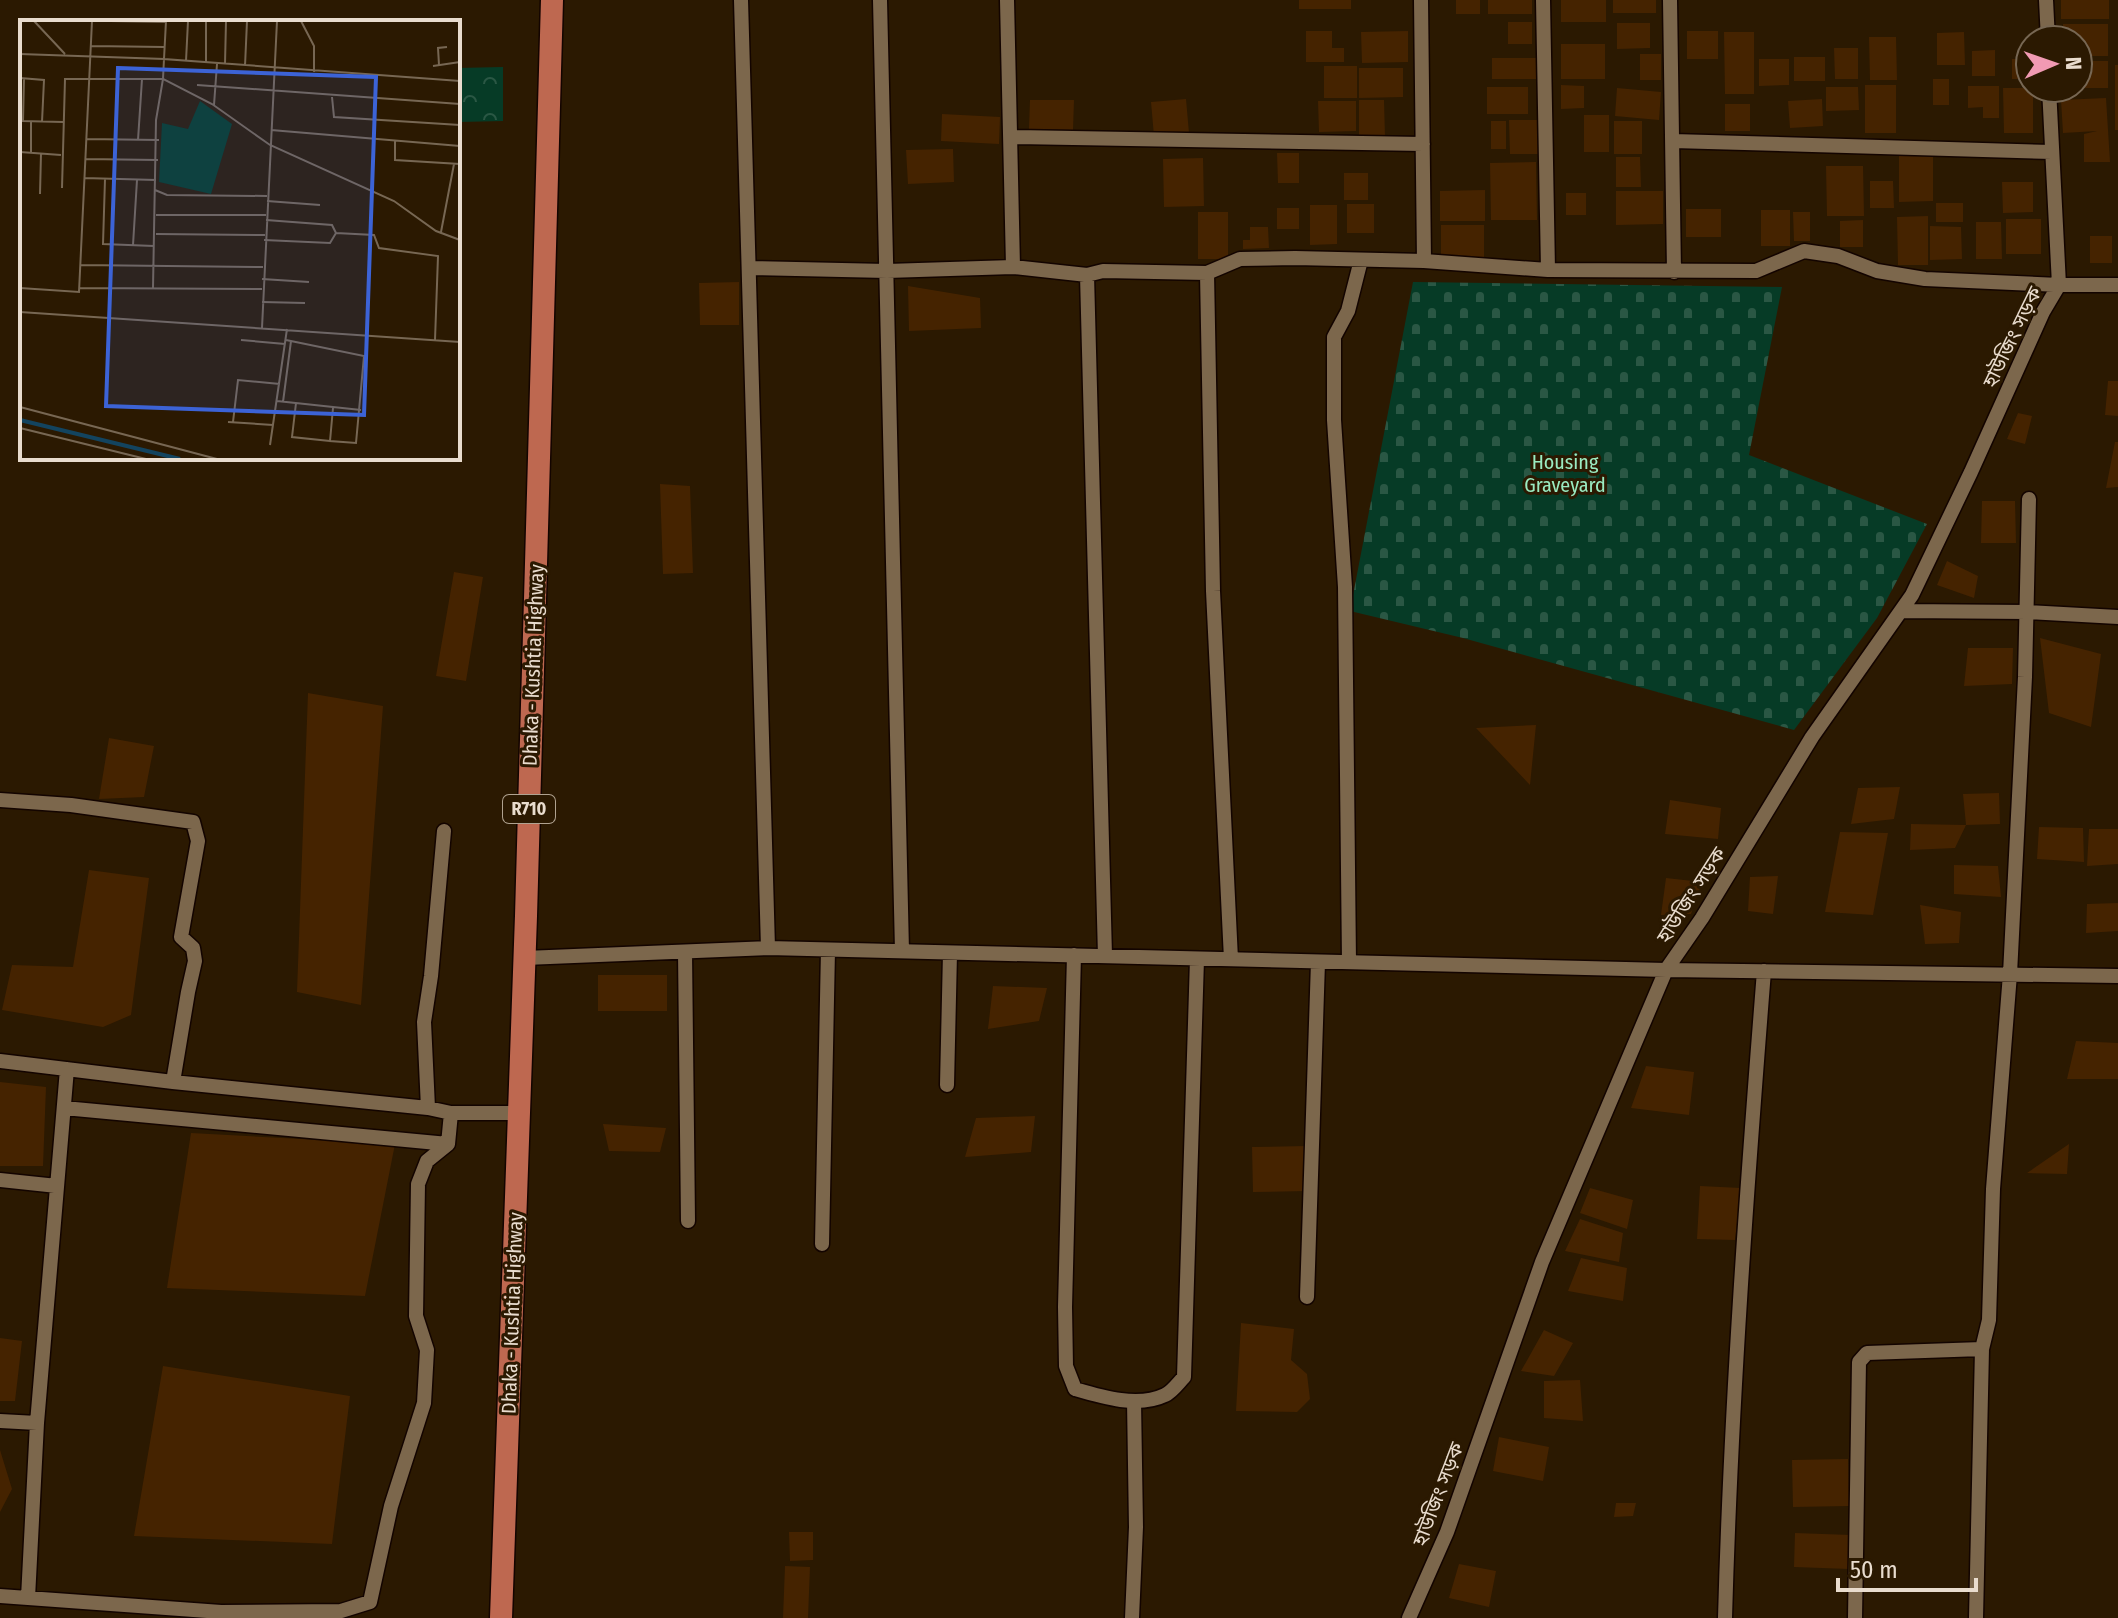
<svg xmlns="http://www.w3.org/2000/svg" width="2118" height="1618" font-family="'Fira Sans Condensed','Noto Sans Bengali',sans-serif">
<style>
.cemetery{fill:url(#cemetery-stones)}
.park{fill:url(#park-crowns)}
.building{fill:#452300}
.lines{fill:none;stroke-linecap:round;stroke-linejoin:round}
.street-casing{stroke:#130400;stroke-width:17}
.primary-casing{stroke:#130400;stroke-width:25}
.street{stroke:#7c674c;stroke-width:14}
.primary{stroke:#be6850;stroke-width:22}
.labels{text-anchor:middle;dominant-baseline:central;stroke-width:6;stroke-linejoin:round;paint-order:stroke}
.shield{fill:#2b1901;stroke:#b0a290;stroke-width:2}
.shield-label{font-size:18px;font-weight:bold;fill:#e9dcce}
.street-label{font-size:20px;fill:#e9dcce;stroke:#2b1901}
.park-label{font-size:20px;fill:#9aebc1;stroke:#2b1901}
.inset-river{fill:none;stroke:#13445f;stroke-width:4}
.inset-road{fill:none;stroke:#776753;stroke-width:2}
.view{fill:#3c63d6;fill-opacity:0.15;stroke:#3c63d6;stroke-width:4}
.inset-edge{fill:none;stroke:#e9dcce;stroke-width:4}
</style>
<defs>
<pattern id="cemetery-stones" width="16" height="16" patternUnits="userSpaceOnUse" patternTransform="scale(2)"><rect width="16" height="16" fill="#063b26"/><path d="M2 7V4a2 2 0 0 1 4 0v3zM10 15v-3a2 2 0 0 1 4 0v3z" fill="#2a5744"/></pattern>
<pattern id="park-crowns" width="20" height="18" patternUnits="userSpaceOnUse" patternTransform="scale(2)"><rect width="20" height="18" fill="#063b26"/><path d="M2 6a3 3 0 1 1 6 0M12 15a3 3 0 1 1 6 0" fill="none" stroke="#2a5744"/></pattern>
</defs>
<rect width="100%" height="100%" fill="#2b1901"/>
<path class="cemetery" d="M1413,282L1782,287L1749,455L1927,524L1877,618L1794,730L1463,638L1350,611Z"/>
<path class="park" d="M503,67V121L458,122V68Z"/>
<path class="building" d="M1299,0H1351V9H1299Z
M1456,0H1480V14H1456Z
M1488,0H1532V14H1488Z
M1561,0H1606V22H1561Z
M1613,0H1656V13H1613Z
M2061,0H2109V19H2061Z
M1508,22H1532V44H1508Z
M1617,23H1650V48L1617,49Z
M2063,24H2108V56H2078V40H2063Z
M1306,31H1332V48H1344V62H1306Z
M1408,31V62L1362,63L1361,32Z
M1687,31H1718V59H1687Z
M1724,32H1754V94H1725Z
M1964,32L1965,65H1937V33Z
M1869,37H1896L1897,80H1870Z
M1561,44H1605V79H1561Z
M1834,48H1858V79H1835Z
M1995,50V76H1972V51Z
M1640,54H1661V80H1640Z
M1794,57H1825V81H1794Z
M1492,58H1537V79H1492Z
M1759,59H1789V85L1759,86Z
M2012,59H2030V79H2012Z
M2078,61H2108V88H2078Z
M2115,65H2118V130H2115Z
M1324,66H1357V98H1324Z
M1359,68H1403V97L1359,98Z
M1933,79H1949V105H1933Z
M1561,85L1584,86V108L1561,109Z
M1865,85H1896V133H1865Z
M1968,86H1999V118H1983V107L1968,108Z
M1487,87H1528V114H1487Z
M1826,87H1858L1859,110L1826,111Z
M1617,88L1661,92L1659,120L1615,116Z
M2003,88H2033V133H2004Z
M2106,98L2110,162H2084V134L2097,131L2063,133L2061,100Z
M1186,99L1189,133L1154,136L1151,102Z
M1822,99L1823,126L1790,128L1788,101Z
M1030,100H1074L1073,130L1029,129Z
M1359,100H1384L1385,137H1359Z
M1318,101H1356V131L1319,132Z
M1725,104H1750V131H1725Z
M942,114L1000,117L999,144L941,141Z
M1584,115H1609V152H1584Z
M1509,120H1541V154H1510Z
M1491,121H1506V149H1491Z
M1614,121H1642V154H1614Z
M953,149L954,182L908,184L906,150Z
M1277,153H1299V183H1278Z
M1899,155H1933V201L1899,202Z
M1616,157H1640L1641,187H1616Z
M1203,158L1204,206L1164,207L1163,159Z
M1536,162L1537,220H1491L1490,163Z
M1826,166H1863L1864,216H1827Z
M1344,173H1368V200H1344Z
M1870,181H1893L1894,208H1870Z
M2002,182H2033V212L2003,213Z
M1485,190V221H1440V191Z
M1616,191H1663V224L1616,225Z
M1566,193H1586V215H1566Z
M1936,203H1963V222H1936Z
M1347,204H1374V233H1347Z
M1310,205H1337V244L1310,245Z
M1277,208H1299V229H1277Z
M1686,209H1721V237H1686Z
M1761,210H1790V246H1761Z
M1198,212H1228V259H1198Z
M1793,212H1810V241H1794Z
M1928,216V265H1898L1897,217Z
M2006,219H2041V254H2006Z
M1863,220V247H1840V221Z
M1976,222H2001L2002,259H1976Z
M1441,225H1484V257H1441Z
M1930,226L1961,227L1962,259L1930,260Z
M1250,227H1268L1269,248L1243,249V240H1250Z
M2090,236H2112V263H2090Z
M739,282V325H700L699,283Z
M908,286L980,298L981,328L909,331Z
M2108,381H2118V416L2105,415Z
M2018,413L2032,416L2025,444L2007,439Z
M2115,442H2118V487L2106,488Z
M660,484L690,486L693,573L663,574Z
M1982,501H2015L2016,543H1981Z
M1947,561L1978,576L1974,598L1937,585Z
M454,572L483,577L466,681L436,676Z
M2040,638L2101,654L2091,727L2049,713Z
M1968,648H2013L2012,684L1964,686Z
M308,693L383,706L361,1005L297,992Z
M1536,725L1530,785L1476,728Z
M109,738L154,746L144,797L99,799Z
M1900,787L1894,819L1851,824L1858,788Z
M1999,793L2000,824L1966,825L1963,794Z
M1670,800L1721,808L1718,839L1665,834Z
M1911,824L1966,825L1955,848L1910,850Z
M2039,827L2083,828L2084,862L2037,859Z
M2089,829H2118V864L2087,866Z
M1840,832L1888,833L1873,915L1825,912Z
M1954,865L1998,866L2001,897L1954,894Z
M89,870L149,878L131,1015L103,1027L2,1010L12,965L73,967Z
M1778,876L1773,914L1748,911L1750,877Z
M1666,878L1702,882L1691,914L1661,915Z
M2118,903V931L2086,933L2087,904Z
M1920,905L1961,912L1959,943L1925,944Z
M598,975H667V1011H598Z
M993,986L1047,988L1039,1021L988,1029Z
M2076,1041L2118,1043V1079H2067Z
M1646,1066L1694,1072L1689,1115L1631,1108Z
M0,1082L46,1087L43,1166H0Z
M1035,1116L1031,1152L965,1157L976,1118Z
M603,1124L666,1128L660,1152L609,1151Z
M191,1133L395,1144L365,1296L167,1288Z
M2069,1144L2067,1174L2027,1173Z
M1307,1146L1308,1191L1253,1192L1252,1147Z
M1700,1186L1741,1188L1735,1240L1697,1239Z
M1590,1188L1633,1200L1627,1229L1580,1213Z
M1580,1219L1623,1233L1619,1262L1565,1251Z
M1581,1258L1627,1268L1623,1301L1568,1291Z
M1241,1323L1294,1329L1291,1360L1307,1374L1310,1399L1297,1412L1236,1411Z
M1544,1330L1573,1343L1554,1376L1521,1371Z
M0,1338L22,1341L15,1401H0Z
M163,1366L350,1396L332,1544L134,1536Z
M1580,1380L1583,1421L1544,1418V1381Z
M1499,1437L1549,1447L1543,1481L1493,1471Z
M0,1450L12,1489L0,1512Z
M1848,1459L1849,1506L1793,1507L1792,1460Z
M1616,1503H1636L1633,1516L1614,1517Z
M789,1532H813V1560L790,1561Z
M1795,1533L1851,1535L1849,1569L1794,1567Z
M1459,1564L1496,1571L1489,1607L1449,1598Z
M785,1566L810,1567L808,1618H783Z"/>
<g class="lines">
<defs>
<path id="street" d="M741,0L768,948
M880,0L902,951
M1007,0L1013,267
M1421,0L1424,261
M1543,0L1548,270
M1670,0L1674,272
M2046,0L2048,40
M1012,137L1423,144
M1673,141L2052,152
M749,268L887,271L1013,267L1087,275L1103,271L1207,273L1240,259L1295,258L1424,261L1548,270L1756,271L1804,251L1838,256L1877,271L1925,279L2059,285L2049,88
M1207,273L1213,591L1231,959
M1087,275L1105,956
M1901,611L2027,612L2118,617
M0,800L71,805L193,822L198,841L181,937L193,948L195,961L188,992L173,1082
M685,952L688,1221
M1074,955L1065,1307L1066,1366L1075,1389C1102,1397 1138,1408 1165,1395C1172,1392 1179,1382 1184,1377L1197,959
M525,958L768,948L1666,970L2118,976
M1349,962L1345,587L1334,420V337L1348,311L1361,260
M0,1061L173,1082L428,1108L451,1113H519
M947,1085L950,953
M64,1108L448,1144
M428,1108L424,1022L431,976L444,831
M0,1180L57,1186
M822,1244L828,950
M1307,1297L1318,962
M0,1421L37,1423
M0,1596L221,1612L341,1611L370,1602L391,1506L424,1403L427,1350L416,1316L418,1184L427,1161L448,1144L451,1113
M28,1598L37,1423L67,1069
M1132,1618L1136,1527L1134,1401
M1409,1618L1447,1532L1542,1262L1666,970L1702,918L1812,737L1912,595L1971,472L2043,312L2059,285H2118
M1725,1618C1731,1402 1747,1186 1764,971
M1855,1618L1859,1362L1867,1353L1982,1349
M1976,1618L1982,1349L1989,1320L1993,1189L2010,974L2025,677L2029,499"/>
<path id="primary" d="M501,1618L526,916L552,0"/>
</defs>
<use href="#street" class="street-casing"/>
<use href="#primary" class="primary-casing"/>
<use href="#street" class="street"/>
<use href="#primary" class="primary"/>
</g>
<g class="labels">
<rect class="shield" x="503" y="795" width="52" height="28" rx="6"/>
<g class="shield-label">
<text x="529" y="809">R710</text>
</g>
<g class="street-label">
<text transform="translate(2012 337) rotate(-64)">হাউজিং সড়ক</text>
<text transform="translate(533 665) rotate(-88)">Dhaka - Kushtia Highway</text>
<text transform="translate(1691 895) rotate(-57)">হাউজিং সড়ক</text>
<text transform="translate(512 1313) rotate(-88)">Dhaka - Kushtia Highway</text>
<text transform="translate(1438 1494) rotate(-69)">হাউজিং সড়ক</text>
</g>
<g class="park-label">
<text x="1565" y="462">Housing<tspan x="1565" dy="23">Graveyard</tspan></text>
</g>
</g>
<g transform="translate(20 20)">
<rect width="440" height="440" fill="#2b1901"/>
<path d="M180,81L212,104L191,174L139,162L142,103L168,109Z" fill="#063b26"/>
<path class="inset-river" d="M0,400L160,439"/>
<path class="inset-road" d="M14,1L45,34M90,1L146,2M146,1L144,39L440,61M186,1V43M281,1L294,26V52M71,26L144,27M0,34L144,39L143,59L192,84L250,125L374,181L416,211L440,220M166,41L168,1M205,44L206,1M419,45L418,28L427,27M225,46L227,1M413,46L440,42M0,58L24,60L22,102M177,65L440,84M312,77L314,97L440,105M194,85L197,44M2,101L43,102M3,101L4,58M251,110L440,126M66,119L139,120M118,120L122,59M375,121V140L440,144M0,132L41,135M11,133V102M65,139L138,140M64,158L136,160M85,159L83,224L134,226M42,168L45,59H143L136,100L133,268M135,170L147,175L247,176M20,174L21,133M247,181L300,185M136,195H246M421,212L434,144M316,213L354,215L359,228L418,236L415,320M136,214L245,215M244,220L310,223L316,213L312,205L246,200M113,225L117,160M60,245L243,247M242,259L289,262M0,268L59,272L72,1M59,268L242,269M242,282L285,283M0,292L440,322M242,308L257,1M221,320L265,324M266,320L344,336L336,423L310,421L313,388M257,381L341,390M263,382L271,321M276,383L272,417L310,421M0,387L197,439M208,402L253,405M213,402L218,360L260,364M0,408L126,439M250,425L267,309"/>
<path class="view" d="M98,48L356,57L344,395L86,386Z"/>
<rect width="440" height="440" class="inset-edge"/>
</g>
<g transform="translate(2054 64) rotate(88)"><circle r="38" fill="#2b1901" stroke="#776753" stroke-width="2"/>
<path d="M0-6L14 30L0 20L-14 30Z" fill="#f19ab3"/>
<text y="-12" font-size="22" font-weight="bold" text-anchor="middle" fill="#e9dcce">N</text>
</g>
<path d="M1838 1578v12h138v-12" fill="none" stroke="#e9dcce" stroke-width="4"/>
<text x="1850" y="1578" font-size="24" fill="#e9dcce" stroke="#2b1901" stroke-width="6" paint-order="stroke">50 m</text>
</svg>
